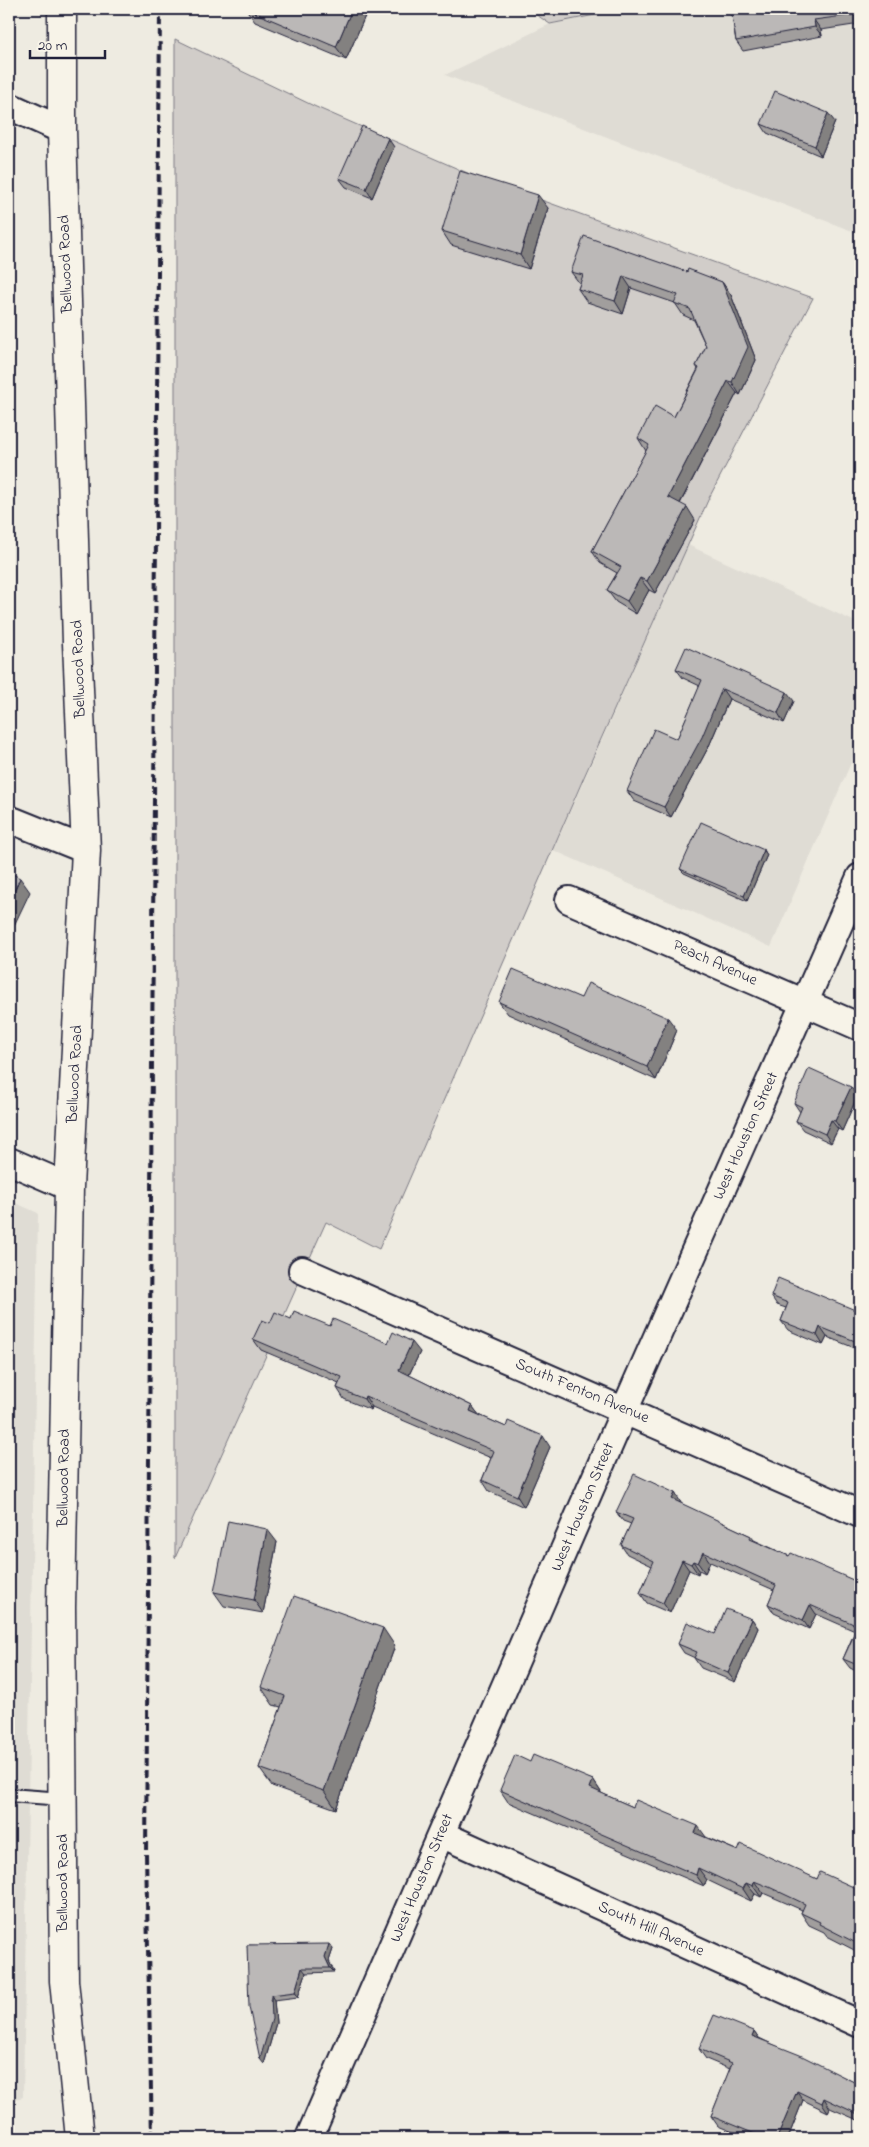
<svg xmlns="http://www.w3.org/2000/svg" width="869" height="2147" font-family="'Indie Flower',sans-serif">
<style>
.built{fill:#dfdcd4}
.green{fill:#d1cdc9;stroke:#7a7882}
.lines{fill:none;stroke-linecap:round;stroke-linejoin:round}
.service-casing{stroke:#22223b;stroke-width:16}
.minor-casing{stroke:#22223b;stroke-width:30}
.tertiary-casing{stroke:#22223b;stroke-width:31}
.service{stroke:#f7f3e8;stroke-width:12}
.minor{stroke:#f7f3e8;stroke-width:26}
.tertiary{stroke:#f7f3e8;stroke-width:28}
.rail{stroke:#22223b;stroke-width:4;stroke-dasharray:8 4;stroke-linecap:butt}
.wall{fill:#a19e9d;stroke:#22223b}
.shaded-wall{fill:#838180;stroke:#22223b}
.building{fill:#bbb8b7;stroke:#22223b}
.labels{text-anchor:middle;dominant-baseline:central;stroke-width:4.5;stroke-linejoin:round;paint-order:stroke}
.street-label{font-size:16px;fill:#22223b;stroke:#f7f3e8}
</style>
<rect width="100%" height="100%" fill="#eeebe1"/>
<filter id="ink" filterUnits="userSpaceOnUse"><feTurbulence type="fractalNoise" baseFrequency=".02" numOctaves="2"/><feDisplacementMap in="SourceGraphic" scale="10" xChannelSelector="R" yChannelSelector="G"/><feConvolveMatrix kernelMatrix="1 2 1 2 8 2 1 2 1" color-interpolation-filters="sRGB"/></filter>
<g filter="url(#ink)">
<path class="built" d="M625,9H860V234L445,75L550,24Z
M688,545L860,624V742L771,947L553,850Z
M9,1200L38,1213L23,2097L9,2101Z"/>
<path class="green" d="M528,9H625L550,24Z
M175,39L316,107L472,175L813,298L709,498L584,777L379,1249L326,1222L175,1558Z"/>
<g class="lines">
<defs>
<path id="service" d="M9,1795L63,1799"/>
<path id="minor" d="M9,106L62,130
M9,819L86,850
M569,900L860,1027
M9,1161L69,1187
M302,1270L860,1514
M441,1834L860,2024
M309,2138L625,1409L860,877"/>
<path id="tertiary" d="M62,9V130L77,643L86,850L69,1187L61,1607L64,1981L80,2138"/>
</defs>
<use href="#service" class="service-casing"/>
<use href="#minor" class="minor-casing"/>
<use href="#tertiary" class="tertiary-casing"/>
<use href="#service" class="service"/>
<use href="#minor" class="minor"/>
<use href="#tertiary" class="tertiary"/>
<path class="rail" d="M152,2138L146,1854L160,9"/>
</g>
<path class="wall" d="M246,9H368L346,60L255,22Z
M731,9H860V24L821,30L822,36L743,51L736,41Z
M835,122L821,156L767,133L761,124Z
M394,147L372,198L346,187L339,178Z
M548,208L529,269L451,245L442,231Z
M571,272H687L722,282L731,295L756,360L740,395L737,393L680,504L695,520L655,593L649,590L636,614L616,602L607,590L617,573L600,563L592,551L646,451L638,438L674,417L698,369L696,366L706,346L694,320L683,315L675,303L631,288L623,314L587,302L578,289L580,284Z
M676,669L794,701L784,723L729,699L709,746L671,817L634,801L627,791L677,739L700,686L683,678Z
M764,850L767,855L747,901L684,873L680,869Z
M581,998L677,1030L656,1080L508,1014L499,1002Z
M857,1097L842,1131L838,1129L831,1143L803,1130L796,1121L800,1112L794,1103Z
M771,1296L860,1312V1350L827,1337L823,1345L788,1330L781,1321L786,1308L777,1305Z
M291,1319L330,1326L420,1352L409,1375L472,1406L479,1415L550,1447L524,1507L489,1491L482,1480L491,1458L372,1407L371,1410L344,1399L337,1388L339,1383L261,1350L253,1339L270,1323Z
M675,1493L681,1503V1504L751,1536L754,1540L789,1556L860,1583V1673L850,1668L843,1659L855,1631L816,1614L809,1629L774,1613L768,1604L774,1590L710,1562L705,1573L699,1570L698,1574L689,1570L670,1613L647,1603L640,1593L652,1566L627,1554L621,1545L631,1524L623,1521L616,1512Z
M277,1542L263,1613L224,1606L214,1592Z
M752,1619L758,1628L735,1682L701,1668L694,1658H695L684,1653L678,1644L715,1634Z
M395,1646L336,1809L272,1786L259,1768L281,1707L273,1705L261,1687Z
M530,1762L593,1780L601,1792V1793L633,1807L706,1837L738,1851L817,1879L860,1890V1953L827,1936L824,1932L809,1925L801,1913L802,1910L777,1899L763,1893L761,1897L755,1894L751,1901L707,1880L704,1886L508,1802L500,1790Z
M247,1945L333,1949L329,1961L334,1972L306,1973L298,1997L274,2000L276,2023L264,2064Z
M754,2031L759,2038L860,2085V2121L830,2108L828,2112L803,2100L788,2138H748L718,2126L711,2116L730,2069L706,2059L699,2049Z"/>
<path class="shaded-wall" d="M352,9H368L346,60L336,47Z
M858,9H860V17L858,14Z
M814,20L821,30L822,36L815,27Z
M828,113L835,122L821,156L815,146Z
M388,138L394,147L372,198L366,189Z
M538,195L548,208L529,269L520,255Z
M623,276L631,288L623,314L615,301Z
M722,282L731,295L756,360L740,395L732,382Z
M728,381L737,393L677,509L668,497Z
M687,507L695,520L655,593L647,581Z
M640,578L649,590L636,614L627,601Z
M722,689L729,699L709,746L671,817L664,807Z
M787,692L794,701L784,723L778,713Z
M764,850L767,855L747,901L744,896Z
M20,878L30,892L9,936V902Z
M668,1018L677,1030L656,1080L647,1067Z
M851,1087L857,1097L842,1131L835,1121Z
M831,1120L838,1129L831,1143L825,1134Z
M820,1327L827,1337L823,1345L817,1335Z
M412,1342L420,1352L406,1381L399,1370Z
M365,1396L372,1407L371,1410L364,1399Z
M472,1406L480,1416L470,1411Z
M543,1436L550,1447L524,1507L517,1496Z
M675,1493L681,1503L679,1509L672,1499Z
M267,1529L277,1542L263,1613L254,1600Z
M703,1552L710,1562L705,1573L698,1563Z
M682,1560L689,1570L670,1613L663,1603Z
M693,1561L699,1570L698,1574L691,1564Z
M810,1605L816,1614L809,1629L803,1620Z
M752,1619L758,1628L735,1682L728,1673Z
M383,1628L395,1646L336,1809L324,1791Z
M593,1780L601,1792L598,1800L590,1788Z
M698,1826L706,1837L703,1845L695,1833Z
M698,1868L707,1880L704,1886L696,1875Z
M754,1881L763,1893L761,1897L753,1886Z
M746,1883L755,1894L751,1901L743,1889Z
M329,1944L333,1949L329,1961L334,1972L330,1968L325,1957Z
M302,1968L306,1973L298,1997L295,1992Z
M271,1995L274,2000L276,2023L264,2064L260,2059Z
M754,2031L761,2041L752,2036Z
M797,2091L803,2100L788,2138H777Z
M824,2098L830,2108L828,2112L822,2103Z"/>
<path class="building" d="M246,9H352L336,47Z
M731,9H858V14L814,20L815,27L736,41Z
M775,91L828,113L815,146L761,124Z
M362,126L388,138L366,189L339,178Z
M460,171L538,195L520,255L442,231Z
M584,236L687,272L688,269L722,282L748,347L732,382L728,381L668,497L687,507L647,581L640,578L627,601L607,590L621,567L592,551L649,445L638,438L655,406L674,417L699,368L696,366L706,346L690,309L674,303L678,295L623,276L615,301L578,289L583,275L571,272Z
M686,647L787,692L778,713L722,689L702,737L664,807L627,791L654,729L677,739L702,680L676,669Z
M701,822L764,850L744,896L680,869Z
M9,872L20,878L9,902Z
M513,969L581,998L588,983L668,1018L647,1067L499,1002Z
M809,1068L851,1087L835,1121L831,1120L825,1134L796,1121L802,1107L794,1103Z
M778,1278L860,1312V1343L820,1327L817,1335L781,1321L788,1303L771,1296Z
M294,1311L330,1326L333,1319L388,1343L393,1332L412,1342L399,1370L472,1406L470,1411L506,1427L508,1421L543,1436L517,1496L482,1480L494,1451L365,1396L364,1399L337,1388L342,1377L253,1339L262,1320L270,1323L275,1312L291,1319Z
M634,1474L675,1493L672,1499L751,1536L750,1539L789,1556L791,1553L860,1583V1666L843,1659L858,1626L810,1605L803,1620L768,1604L776,1585L703,1552L698,1563L693,1561L691,1564L682,1560L663,1603L640,1593L654,1561L621,1545L633,1519L616,1512Z
M228,1521L267,1529L254,1600L214,1592Z
M294,1596L383,1628L324,1791L259,1768L285,1696L261,1687Z
M726,1609L752,1619L728,1673L694,1658L697,1652L678,1644L687,1622L715,1634Z
M515,1755L530,1762L533,1755L593,1780L590,1788L633,1807L636,1800L698,1826L695,1833L738,1851L741,1844L817,1879L820,1872L860,1890V1945L819,1924L820,1922L801,1913L805,1904L769,1887L754,1881L753,1886L746,1883L743,1889L698,1868L696,1875L500,1790Z
M329,1944L325,1957L330,1968H302L295,1992L271,1995L272,2019L260,2059L249,2007L247,1945Z
M714,2015L754,2031L752,2036L800,2055L860,2085V2115L824,2098L822,2103L797,2091L777,2138H765L711,2116L732,2063L699,2049Z"/>
</g>
<g class="labels">
<g class="street-label">
<text transform="translate(66 264) rotate(-92)">Bellwood Road</text>
<text transform="translate(79 669) rotate(-92)">Bellwood Road</text>
<text transform="translate(715 963) rotate(24)">Peach Avenue</text>
<text transform="translate(75 1074) rotate(-87)">Bellwood Road</text>
<text transform="translate(746 1136) rotate(-66)">West Houston Street</text>
<text transform="translate(582 1391) rotate(23)">South Fenton Avenue</text>
<text transform="translate(64 1478) rotate(-89)">Bellwood Road</text>
<text transform="translate(583 1507) rotate(-67)">West Houston Street</text>
<text transform="translate(422 1878) rotate(-67)">West Houston Street</text>
<text transform="translate(63 1883) rotate(-90)">Bellwood Road</text>
<text transform="translate(651 1929) rotate(24)">South Hill Avenue</text>
</g>
</g>
<rect width="869" height="2147" fill="none" stroke="#f7f3e8" stroke-width="30"/>
<rect x="15" y="15" width="839" height="2117" fill="none" stroke="#22223b" stroke-width="2" filter="url(#ink)"/>
<path d="M30 50v8h75v-8" fill="none" stroke="#22223b" stroke-width="2.5"/>
<text x="38" y="50" font-size="15" fill="#22223b" stroke="#f7f3e8" stroke-width="4" paint-order="stroke">20 m</text>
</svg>
